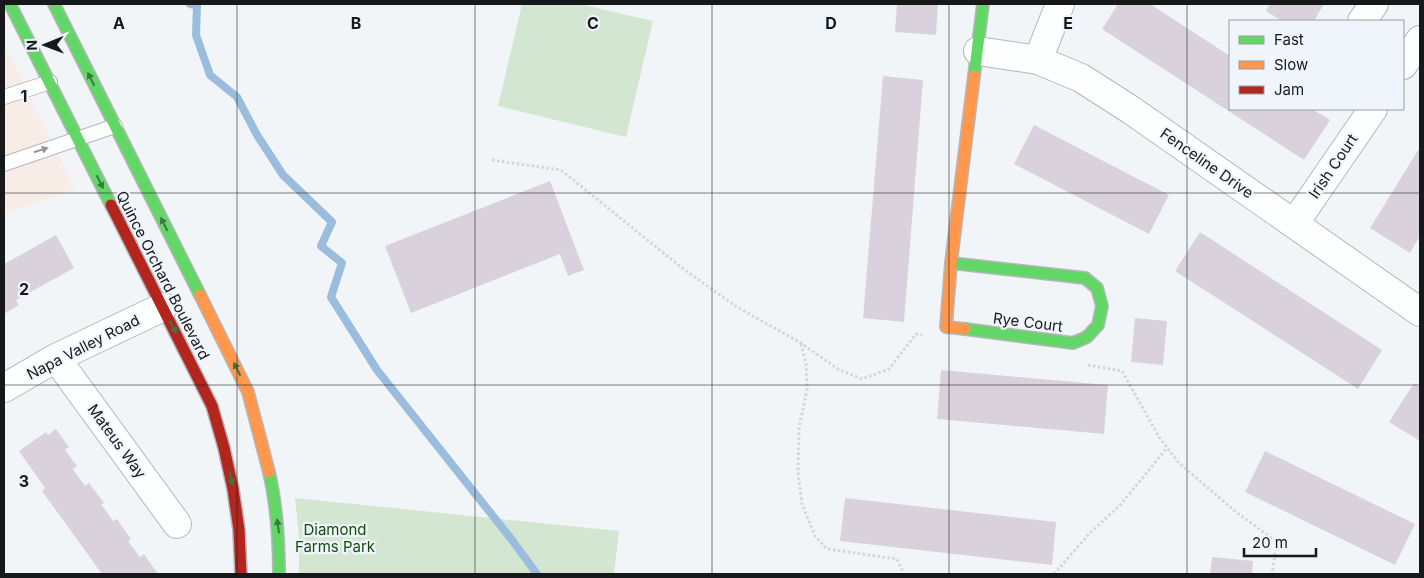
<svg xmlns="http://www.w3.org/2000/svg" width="1424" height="578" font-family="Inter,sans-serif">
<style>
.commercial{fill:#f8ece7}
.green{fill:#d2e6d2}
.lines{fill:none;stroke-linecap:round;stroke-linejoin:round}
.stream{stroke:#9abddd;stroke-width:8}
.building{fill:#d9d2dc}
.lane-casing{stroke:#b5b7ba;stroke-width:16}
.street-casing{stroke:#b5b7ba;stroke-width:30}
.fast-casing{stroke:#b5b7ba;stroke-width:14}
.slow-casing{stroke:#b5b7ba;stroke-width:14}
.jam-casing{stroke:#b5b7ba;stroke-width:14}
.path{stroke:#d4d6d6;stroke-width:3;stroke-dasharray:2.5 2.5;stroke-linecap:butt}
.lane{stroke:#fdfefe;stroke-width:14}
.street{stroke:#fdfefe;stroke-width:28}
.fast{stroke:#63d668;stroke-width:11}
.slow{stroke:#ff974d;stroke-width:11}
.jam{stroke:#b3261e;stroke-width:11}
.oneway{fill:#3d7741}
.oneway2{fill:#969697}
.grid{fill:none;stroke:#17181a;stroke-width:1;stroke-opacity:0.55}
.labels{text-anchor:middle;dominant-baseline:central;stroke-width:4.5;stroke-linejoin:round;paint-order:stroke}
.street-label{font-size:15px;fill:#17181a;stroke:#eff5fb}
.park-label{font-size:15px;fill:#114c08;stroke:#eff5fb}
.grid-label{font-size:16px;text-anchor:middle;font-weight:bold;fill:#17181a;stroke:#eff5fb;stroke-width:4.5;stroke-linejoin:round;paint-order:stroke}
</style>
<rect width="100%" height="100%" fill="#f2f5f8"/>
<path class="commercial" d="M4,43L75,189L4,214Z"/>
<path class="green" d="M522,4H580L653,21L626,137L498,106Z
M295,498L619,531L614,574H299V536Z"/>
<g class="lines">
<path class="stream" d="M190,4L197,6L196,35L210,75L237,97L257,135L283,175L332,222L321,246L342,263L331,297L377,370L512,540L537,574"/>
</g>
<path class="building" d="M897,4H938L936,35L895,32Z
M1118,4H1150L1230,56V109H1312L1330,120L1304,160L1102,29Z
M1270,4H1324L1314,21H1282L1266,11Z
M883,76L923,80L904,322L863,318Z
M1034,125L1169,195L1149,234L1014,164Z
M1420,147V236L1410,253L1370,228Z
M550,181L584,270L568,276L560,254L411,313L385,246Z
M1200,232L1382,350L1358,389L1175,271Z
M56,235L74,268L16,300L19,305L4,314V264Z
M1135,318L1167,321L1163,365L1131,362Z
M941,370L1108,385L1104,434L937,419Z
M1414,383L1420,387V441L1389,422Z
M56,429L69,447L65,450L77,466L73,469L85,486L89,483L104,503L101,504L113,521L117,519L131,539L128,541L140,557L144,554L158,574H102L42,491L45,488L19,451L46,432L48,435Z
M1265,451L1415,524L1395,565L1245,492Z
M845,498L1056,522L1052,565L840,541Z
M1212,557L1253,561L1252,574H1210Z"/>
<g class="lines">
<defs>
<path id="lane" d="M4,97L50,82
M4,164L115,126"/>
<path id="street" d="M1362,21L1374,4
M978,51L1038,60L1081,78L1131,110L1420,312
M1038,60L1060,4
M1403,65L1420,40
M1294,224L1373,109
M56,358L177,524
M4,388L56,358L163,307"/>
<path id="fast" d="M10,4L111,205
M54,4L200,295
M974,76L983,4
M951,263L1085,278L1097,288L1102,306L1098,325L1087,337L1073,343L965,329
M269,472C277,506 279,539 279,574"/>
<path id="slow" d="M200,295L248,392L269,472
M965,329L946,327L951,263L974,76"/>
<path id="jam" d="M111,205L212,406L224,448L233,489L239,530L241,574"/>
</defs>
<use href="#lane" class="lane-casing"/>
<use href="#street" class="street-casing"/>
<use href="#fast" class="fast-casing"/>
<use href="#slow" class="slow-casing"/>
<use href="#jam" class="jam-casing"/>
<path class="path" d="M492,160L561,170L682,268L737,307L801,343L838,369L862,379L889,369L916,334L922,335
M801,344L806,363L807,390L799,428L798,472L802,504L815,536L827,549L897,559L904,574
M1088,365L1122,371L1159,437L1179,463L1236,512L1277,542L1272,574
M1054,574L1089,534L1121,504L1167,448"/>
<use href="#lane" class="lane"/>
<use href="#street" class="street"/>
<use href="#fast" class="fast"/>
<use href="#slow" class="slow"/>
<use href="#jam" class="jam"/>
</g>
<defs><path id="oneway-solid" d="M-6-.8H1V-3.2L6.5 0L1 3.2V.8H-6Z" transform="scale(1.25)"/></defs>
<g class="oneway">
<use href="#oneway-solid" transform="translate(91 79) rotate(-117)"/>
<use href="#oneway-solid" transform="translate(100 182) rotate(63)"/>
<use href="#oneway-solid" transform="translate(164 224) rotate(-117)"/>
<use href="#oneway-solid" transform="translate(173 327) rotate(63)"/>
<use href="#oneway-solid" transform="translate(237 369) rotate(-117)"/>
<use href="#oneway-solid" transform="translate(231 478) rotate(78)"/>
<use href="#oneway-solid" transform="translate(278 526) rotate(-98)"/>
</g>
<use class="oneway2" href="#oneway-solid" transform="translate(41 150) rotate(-18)"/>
<path class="grid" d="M237,4V574M475,4V574M712,4V574M949,4V574M1187,4V574M4,193H1420M4,385H1420"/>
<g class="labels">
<g class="street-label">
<text transform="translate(1207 163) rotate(35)">Fenceline Drive</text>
<text transform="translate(1333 166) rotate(-56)">Irish Court</text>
<text transform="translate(163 275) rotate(63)">Quince Orchard Boulevard</text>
<text transform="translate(1028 322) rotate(7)">Rye Court</text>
<text transform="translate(83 347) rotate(-27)">Napa Valley Road</text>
<text transform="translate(117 441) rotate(54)">Mateus Way</text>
</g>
<g class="park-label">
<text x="335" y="529">Diamond<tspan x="335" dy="17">Farms Park</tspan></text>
</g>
</g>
<g class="grid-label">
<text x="119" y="29">A</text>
<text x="356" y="29">B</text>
<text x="593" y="29">C</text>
<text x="831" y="29">D</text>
<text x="1068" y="29">E</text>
<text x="24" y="102">1</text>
<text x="24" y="295">2</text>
<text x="24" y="487">3</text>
</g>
<rect width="1424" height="578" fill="none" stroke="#17181a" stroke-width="10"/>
<rect x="1229" y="20" width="175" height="90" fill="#eff5fb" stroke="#999da1"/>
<rect x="1239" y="36" width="25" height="8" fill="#63d668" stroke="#999da1"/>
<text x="1274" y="45" font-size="15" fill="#17181a">Fast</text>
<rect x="1239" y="61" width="25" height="8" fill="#ff974d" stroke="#999da1"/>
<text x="1274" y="70" font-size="15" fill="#17181a">Slow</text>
<rect x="1239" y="86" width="25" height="8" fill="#b3261e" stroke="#999da1"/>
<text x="1274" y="95" font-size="15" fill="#17181a">Jam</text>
<g transform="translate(45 45) rotate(269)" stroke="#eff5fb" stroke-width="4" paint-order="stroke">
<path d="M0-4L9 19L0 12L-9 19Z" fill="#17181a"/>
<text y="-8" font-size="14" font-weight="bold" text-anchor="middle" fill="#17181a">N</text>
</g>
<path d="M1244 548v8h72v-8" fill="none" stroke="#17181a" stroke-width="2.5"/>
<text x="1252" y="548" font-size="15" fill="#17181a" stroke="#eff5fb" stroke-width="4" paint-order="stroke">20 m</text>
</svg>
